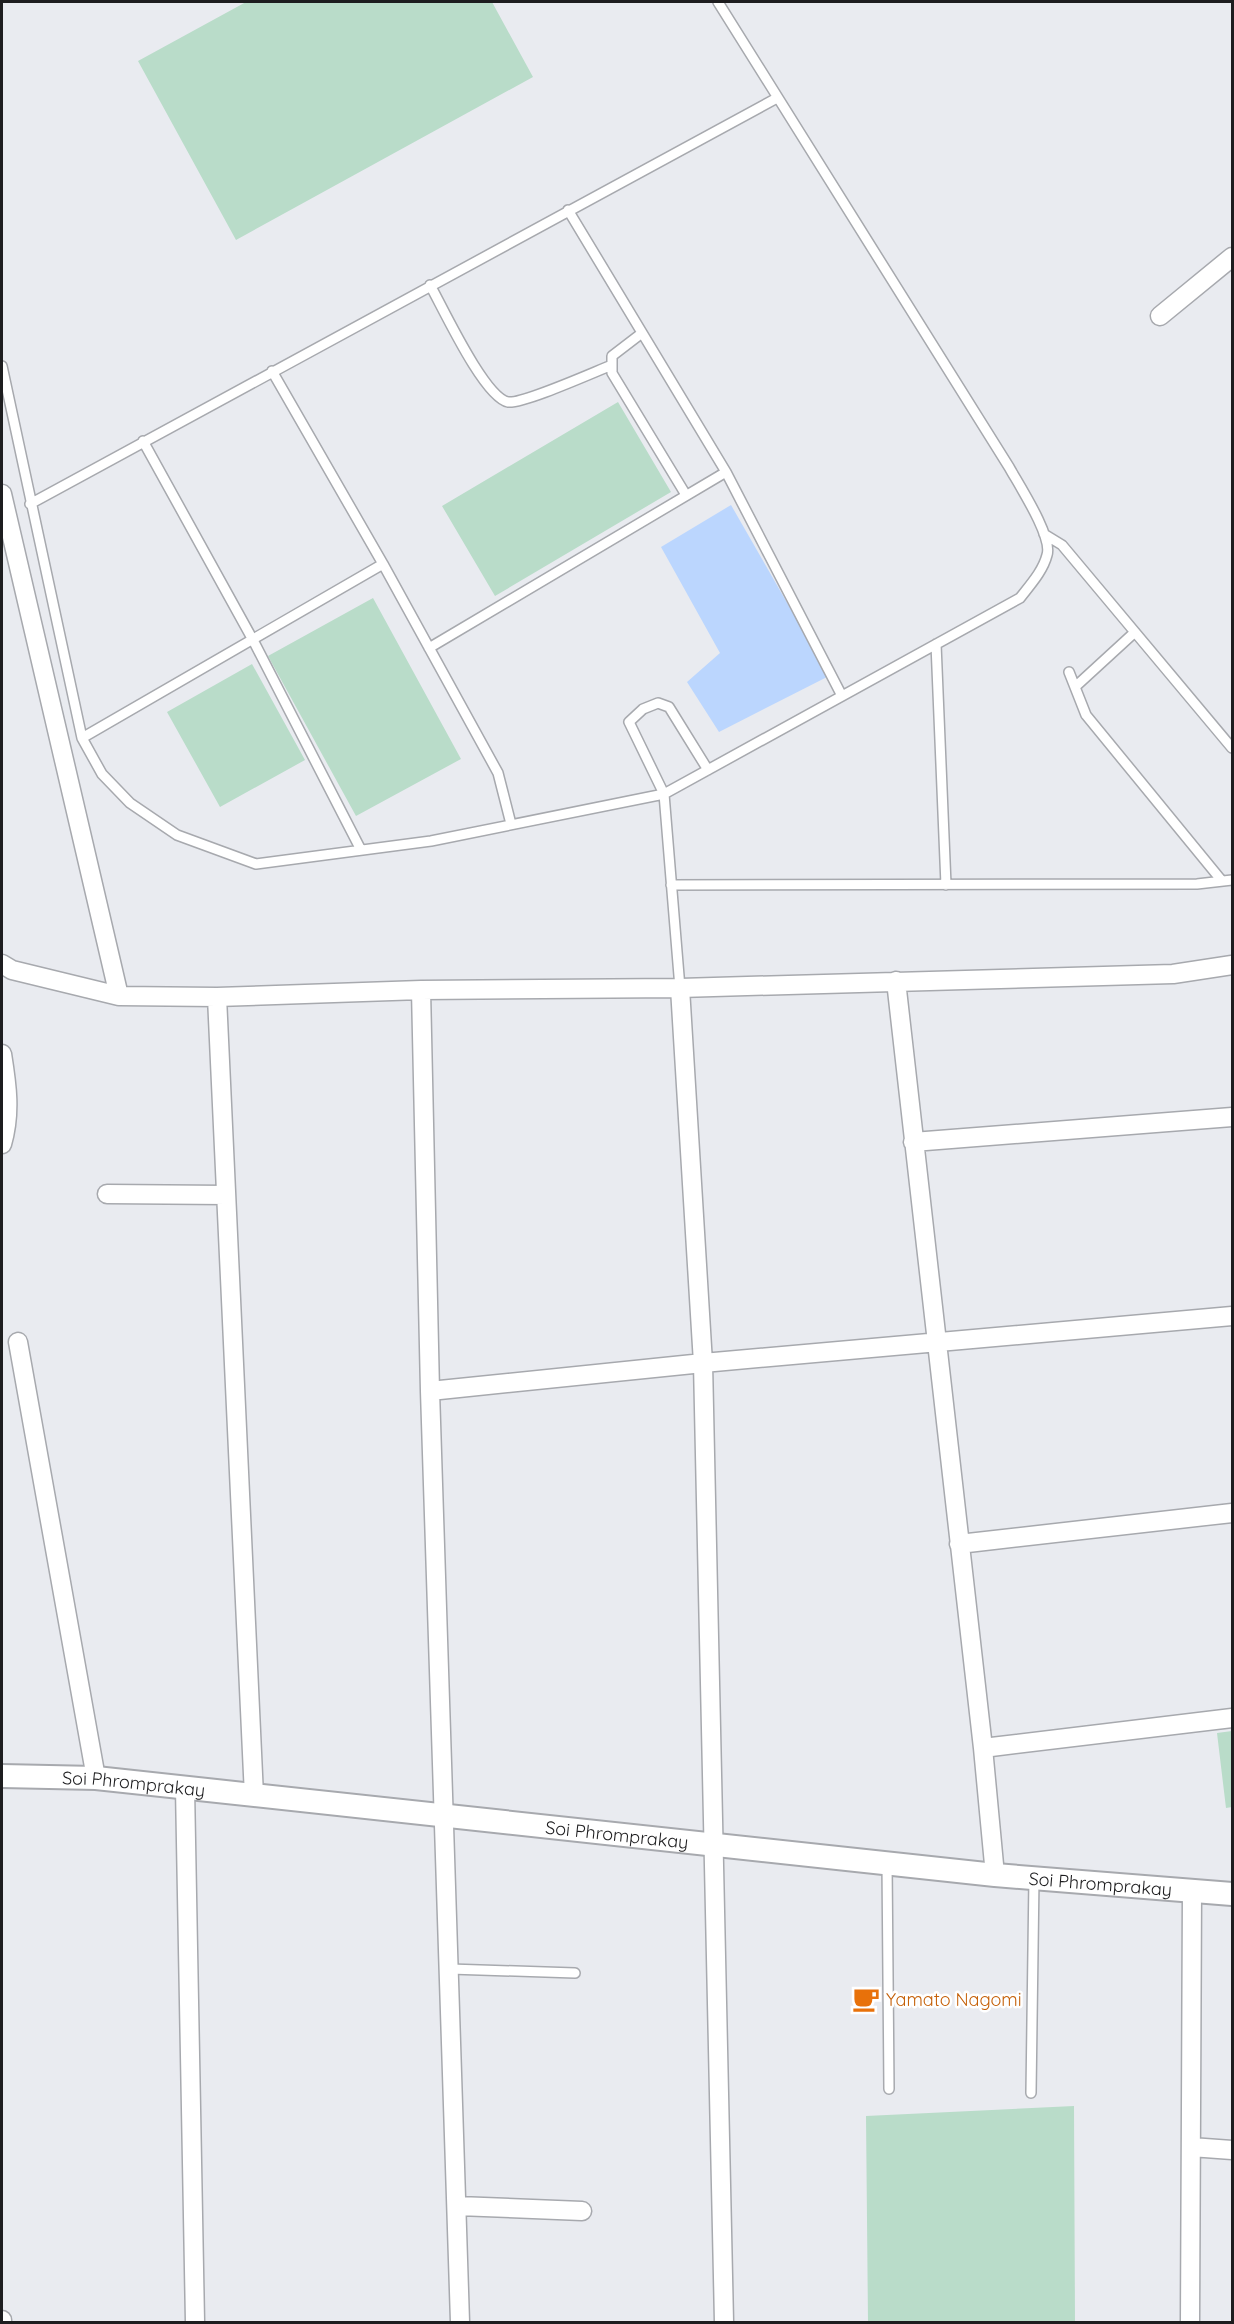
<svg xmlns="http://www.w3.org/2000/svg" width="1234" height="2324" font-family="Quicksand,sans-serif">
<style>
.grass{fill:#b9dcc9}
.water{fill:#bbd6fe}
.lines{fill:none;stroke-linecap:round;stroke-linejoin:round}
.service-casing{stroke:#a7a9ae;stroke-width:12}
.minor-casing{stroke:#a7a9ae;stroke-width:21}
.tertiary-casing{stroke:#a7a9ae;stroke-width:26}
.service{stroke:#fff;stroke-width:9}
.minor{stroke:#fff;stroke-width:18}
.tertiary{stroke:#fff;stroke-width:22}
.labels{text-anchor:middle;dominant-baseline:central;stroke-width:5;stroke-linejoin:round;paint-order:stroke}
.street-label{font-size:18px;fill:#1d1d1f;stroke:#fff}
.food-label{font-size:18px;fill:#c56008;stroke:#fff;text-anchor:start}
</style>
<rect width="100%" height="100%" fill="#e9ebf0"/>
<path class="grass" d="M246,2H492L533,77L236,240L138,61Z
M618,402L671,492L495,596L442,506Z
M373,598L461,759L356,816L268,656Z
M252,664L305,760L220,807L167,712Z
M1232,1731V1807L1226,1808L1217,1733Z
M1074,2106L1075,2322H868L866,2116Z"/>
<path class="water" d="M731,505L829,676L719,732L687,682L720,653L661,547Z"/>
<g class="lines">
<defs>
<path id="service" d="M568,210L726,472L842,696
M430,285C443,308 484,397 508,402C523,404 594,372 612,365
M642,333L612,356V373L686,495
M2,366L82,738L102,774L130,803L177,835L256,864L431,841L664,794L1020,598C1030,585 1043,571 1047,555C1053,537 1019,485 1009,467L718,2
M272,371L383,564
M143,441L253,640L361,850
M30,504L777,98
M1044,534L1062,545L1232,748
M936,644L946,885
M429,648L726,472
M1069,672L1086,715L1222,881
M1075,687L1135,632
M82,738L383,564L498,773L511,824
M671,885L1197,884L1232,880
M680,988L664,794L629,722L643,709L658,703L669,707L708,770
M887,1863L889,2089
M450,1969L575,1973
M1031,2093L1034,1878"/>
<path id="minor" d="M1160,316L1232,257
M2,494L119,996
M2,964L12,970L119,996L217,997L421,990L680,988L1173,974L1232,965
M896,981L983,1748L995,1875
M680,988L703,1363L724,2322
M421,990L430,1391L460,2322
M217,997L254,1796
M2,1054C7,1085 11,1113 2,1144
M913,1142L1232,1117
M107,1194L226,1195
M18,1342L96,1778
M430,1391L703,1363L1232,1316
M959,1544L1232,1513
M983,1748L1232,1718
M185,1788L195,2322
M1191,2147L1232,2150
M458,2206L582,2211
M2,2320V2322
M1190,2322L1192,1891"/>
<g id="tertiary">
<path id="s1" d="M2,1776L96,1778L995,1875L1232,1894"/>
</g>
</defs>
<use href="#service" class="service-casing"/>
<use href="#minor" class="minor-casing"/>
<use href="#tertiary" class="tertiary-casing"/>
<use href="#service" class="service"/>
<use href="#minor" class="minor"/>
<use href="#tertiary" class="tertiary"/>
</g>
<defs>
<symbol id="cafe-bare" viewBox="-9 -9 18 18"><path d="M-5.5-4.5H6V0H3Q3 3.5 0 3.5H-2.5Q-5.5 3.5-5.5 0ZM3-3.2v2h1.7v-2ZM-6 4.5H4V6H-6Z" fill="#e8710a" stroke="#fff" stroke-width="2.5" paint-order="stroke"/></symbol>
</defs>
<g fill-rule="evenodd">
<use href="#cafe-bare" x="847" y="1980" width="38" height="38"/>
</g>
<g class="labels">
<g class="street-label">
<text stroke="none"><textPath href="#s1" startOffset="132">Soi Phromprakay</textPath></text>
<text stroke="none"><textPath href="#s1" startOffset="618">Soi Phromprakay</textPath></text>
<text stroke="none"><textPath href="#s1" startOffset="1104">Soi Phromprakay</textPath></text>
</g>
<g class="food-label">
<text x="886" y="1999">Yamato Nagomi</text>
</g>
</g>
<rect width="1234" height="2324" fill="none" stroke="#1d1d1f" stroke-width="6"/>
</svg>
